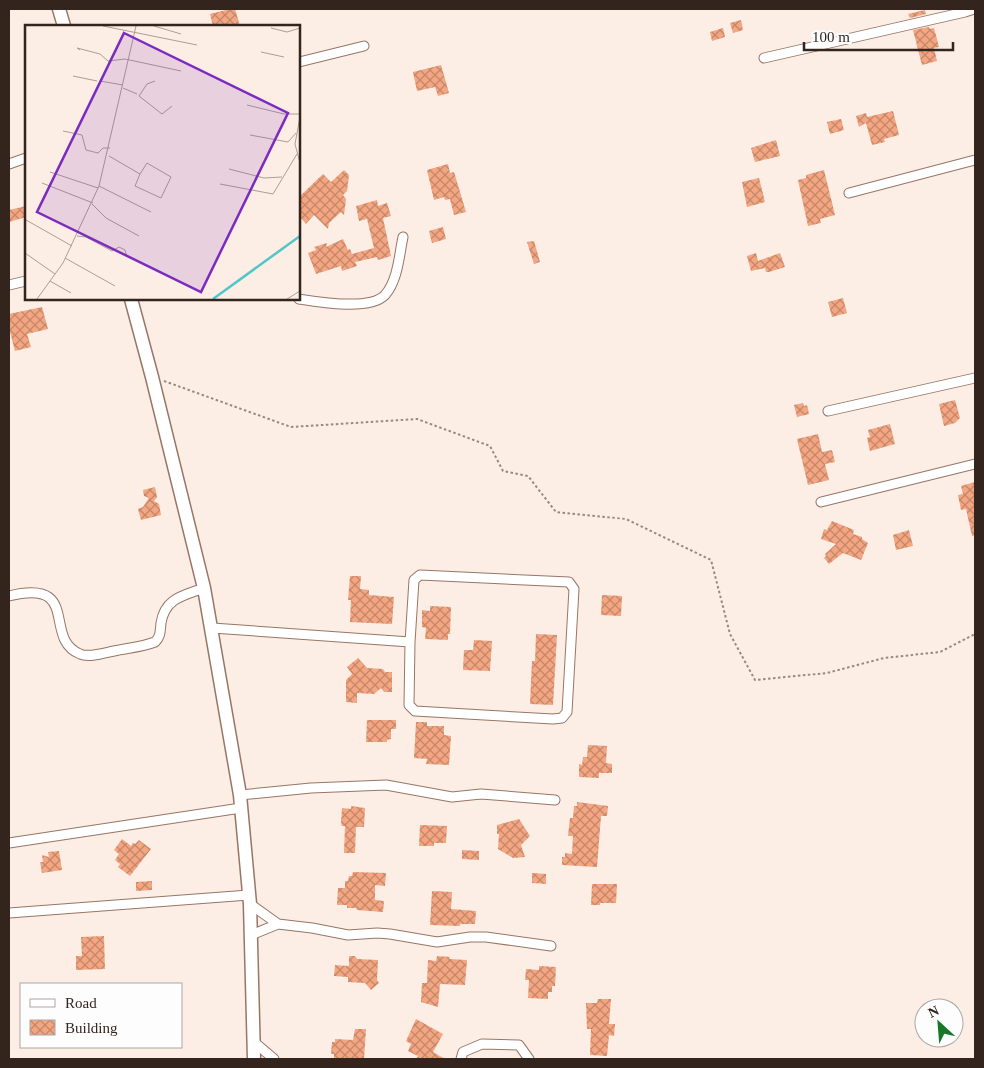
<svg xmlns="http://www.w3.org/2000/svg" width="984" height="1068" font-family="'Times New Roman',serif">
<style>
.building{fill:url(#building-cross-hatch)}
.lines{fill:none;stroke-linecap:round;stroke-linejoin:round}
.street-casing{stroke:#977666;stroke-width:11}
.secondary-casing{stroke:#977666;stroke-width:15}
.path{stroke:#978981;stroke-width:2;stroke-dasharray:2.5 2.5;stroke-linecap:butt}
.street{stroke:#fff;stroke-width:9}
.secondary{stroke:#fff;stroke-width:12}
.inset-river{fill:none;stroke:#51c6c9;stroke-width:2.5}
.inset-road{fill:none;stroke:#ac9d95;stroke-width:1}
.view{fill:#7b2cbf;fill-opacity:0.15;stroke:#7b2cbf;stroke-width:2.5}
.inset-edge{fill:none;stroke:#33251e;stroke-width:2.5}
</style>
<defs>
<pattern id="building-cross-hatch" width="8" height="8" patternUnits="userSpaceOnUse" patternTransform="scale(1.25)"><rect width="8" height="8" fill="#f3a681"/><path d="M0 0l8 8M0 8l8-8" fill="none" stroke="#c58769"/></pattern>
</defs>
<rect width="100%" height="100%" fill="#fcede5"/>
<path class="building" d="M230,9H235L240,26H213L210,14Z
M925,10L926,14L910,18L908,14Z
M741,20L743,30L733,33L730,23Z
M929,27L930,29L934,28L939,47L934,48L937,61L922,65L913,30Z
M723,28L725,37L712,41L710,32Z
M441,65L449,93L438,96L435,87L417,91L413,72Z
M893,111L899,135L884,139L885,142L872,145L866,123L859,127L856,116L866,113L867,117Z
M841,119L844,130L830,134L827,122Z
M776,140L780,156L755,162L751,148Z
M448,164L450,173L454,172L466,212L454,215L450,199L445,200L444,197L434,200L427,170Z
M344,170L349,175L347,191L343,195L346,199L344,215L341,212L329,223L328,229L314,215L306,224L299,216V197L323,174L331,182Z
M824,170L835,215L820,219L821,223L808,226L798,180L806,178V175Z
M759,178L765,202L747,207L742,182Z
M377,200L378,206L387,203L391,216L383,218L391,256L378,260L377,257L355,262L357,266L342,271L341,266L316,274L308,253L316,250L314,247L327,243L326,247L343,239L348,250L350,249L352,254L374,248L367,219L359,221L356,206Z
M26,206V217L9,222V210Z
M443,227L446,239L432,243L429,231Z
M534,241L540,262L534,264L527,242Z
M756,253L758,261L780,253L785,267L769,272H766L765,268L751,271L747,256Z
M843,298L847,313L832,317L828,302Z
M42,307L48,329L27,334L31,347L15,351L9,328V314Z
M955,400L960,418L955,423L944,426L939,404Z
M803,403L804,406L807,405L809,414L797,417L794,405Z
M890,424L895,444L870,451L867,438L870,437L868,430Z
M818,434L822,452L832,450L835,462L825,464L829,480L808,485L797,439Z
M975,482V535L972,536L966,509L961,510L958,495L963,494L961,486Z
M155,487L157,497L154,501L159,504L161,515L141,520L138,509L143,507L149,498L144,496L143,490Z
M832,521L854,530L853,534L862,537V539L868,543L861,560L843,553L829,564L824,558L826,556L825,554L836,544L821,539L824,529L827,530Z
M909,530L913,546L896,550L893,535Z
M350,576H361L360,589L369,590V595L394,597L392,624L350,622L351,600H348Z
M602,595L622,596L621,616L601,615Z
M430,606L451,607L450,634H448V640L425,639L426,628L422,627V610L430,611Z
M536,634L557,635L553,705L530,704L532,661H535Z
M474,640L492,641L490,671L463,670L464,650H473Z
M358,658L367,668L383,669L385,672H392V692H384L381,688L374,694L357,693V703L346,702V680L352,674L347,667Z
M367,720H396V729H391V739L387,740V742H366Z
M416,722H427V726H444V735L451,736L449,765L426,764L427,759L414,758Z
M588,745L607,746L606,763L612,764V773H599V778L579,777V764L582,765L583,757H587Z
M577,802L608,806L607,816H601L597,867L562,865V857H565V853L572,854L573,836H568L570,818H573L574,806H577Z
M351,806L365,808L364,827H356L355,853H344L345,826H342L341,823L342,808L351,809Z
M519,819L530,836L521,845L525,857L513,858L498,849L499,834H497V825Z
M420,825L447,826L446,843H434V846H419Z
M122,839L131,846L133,843L135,844L139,840L151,849L130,876L118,867L120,864L115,860L119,854L114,850Z
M462,850L479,851V860L462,859Z
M59,851L62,870L42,873L40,862H43L42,855L49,857L48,852Z
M353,872L386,873L385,886L375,885V900L384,901L383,912L357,910L356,908H347V905H337L338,888H345V881H348L349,876H352Z
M532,873L546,874V884L532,883Z
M152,881V890L136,891V882Z
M592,884H617L616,903H600V905H591Z
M432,891L452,892L451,909L476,911L475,924H460V926L430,925Z
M104,936L105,969L76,970V956H82L81,937Z
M349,956H355L357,959L378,960L377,980L379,983L371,990L365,983L348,982V977L334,976L335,965L349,966Z
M437,956L450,957L449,959L467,960L465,985L440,984L438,1007L421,1002L422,983H427L428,960L436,961Z
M539,966L556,967L555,986H552V992H548V999L528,998L529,980H525L526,969L539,970Z
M598,999H611L609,1024H615L614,1036L609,1035L607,1056L590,1055L591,1029H587L586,1003H597Z
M416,1019L443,1034L433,1052L445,1059H416L418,1056L408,1051L411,1044L406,1041Z
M355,1029H366L364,1059L334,1058V1054H331L332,1042H335V1039L353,1040Z"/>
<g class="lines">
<defs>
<path id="street" d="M764,58L965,12L974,9
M299,62L364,46
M9,164L26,158
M849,193L975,160
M9,285L26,281
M299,299C318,302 370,311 385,295C398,280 399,256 403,237
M828,411L975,378
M821,502L975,464
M9,596C82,578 42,639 80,654C89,658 104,653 114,651C128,648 142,647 155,642C161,636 160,631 161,623C165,598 183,596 204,588
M212,628L410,642L414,580L420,575L569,582L574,589L567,712L562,718L553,719L415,711L409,705L410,642
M240,795L311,788L386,785L452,797L481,794L555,800
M9,843L241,808
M250,904L278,924L312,928L348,935L377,933L390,934L437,942L470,937H486L551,946
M9,913L249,895
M251,935L278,924
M254,1042L274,1059
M461,1059L463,1052L482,1044L519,1045L529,1059"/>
<path id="secondary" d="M59,9L64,26
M131,299L152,377L204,588L240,795L250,904L254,1059"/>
</defs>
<use href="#street" class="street-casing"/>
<use href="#secondary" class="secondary-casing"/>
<path class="path" d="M164,381L291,427L417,419L490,446L503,471L528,476L556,512L626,519L711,560L730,634L755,680L827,673L884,658L940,652L975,634"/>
<use href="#street" class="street"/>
<use href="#secondary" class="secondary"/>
</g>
<g transform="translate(25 25)">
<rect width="275" height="275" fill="#fcede5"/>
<path class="inset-river" d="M188,274L275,211"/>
<path class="inset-road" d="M78,1L172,20M129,1L156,9M246,3L262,7L275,3M55,25L52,23L75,29L83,36L100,34L156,46M236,27L259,32M48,51L72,56M75,56L98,60M130,56L122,59L114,71L137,89L147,81M98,63L112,69M222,80L259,89H275M275,92L270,119L275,138M38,106L57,110L61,125L73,128L78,123H85M225,110L263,117L271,108M84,131L115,149L122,138L146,152L136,173L110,161L115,149M204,144L239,153L257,152M25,147L73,163M17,158L68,178M195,159L248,169L272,129M74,161L126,187M67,179L81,193L114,211M1,195L47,221M52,211L61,212L87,226L94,222L100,225L102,232M0,228L30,249M40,233L90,261M25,256L46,268M12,274L38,238L74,161L111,1M262,274L275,266"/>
<path class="view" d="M99,8L263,88L176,267L12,187Z"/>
<rect width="275" height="275" class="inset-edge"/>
</g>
<rect width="984" height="1068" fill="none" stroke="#33251e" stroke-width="20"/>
<rect x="20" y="983" width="162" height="65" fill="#fdfdfd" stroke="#aca7a4"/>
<rect x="30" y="999" width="25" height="8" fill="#ffffff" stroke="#aca7a4"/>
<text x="65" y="1008" font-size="15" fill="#33251e">Road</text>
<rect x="30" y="1020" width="25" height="15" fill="url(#building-cross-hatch)" stroke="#aca7a4"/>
<text x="65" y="1033" font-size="15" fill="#33251e">Building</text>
<g transform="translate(939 1023) rotate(334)"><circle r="24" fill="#fdfdfd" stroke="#aca7a4"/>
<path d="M0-4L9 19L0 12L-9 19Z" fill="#197828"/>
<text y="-8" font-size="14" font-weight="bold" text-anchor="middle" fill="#33251e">N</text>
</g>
<path d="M804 42v8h149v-8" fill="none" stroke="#33251e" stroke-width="2.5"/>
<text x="812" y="42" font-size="15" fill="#33251e" stroke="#fdfdfd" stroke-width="4" paint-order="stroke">100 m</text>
</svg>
